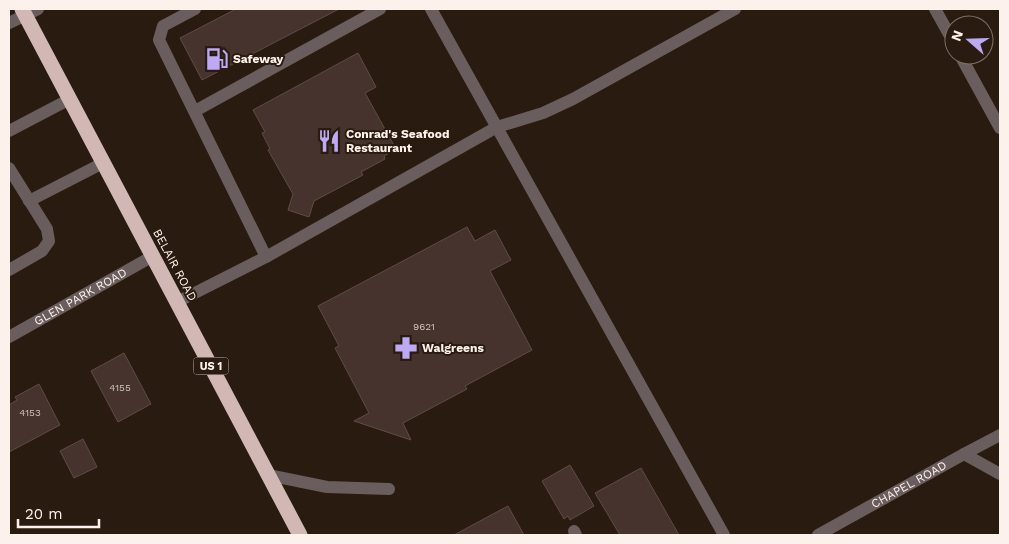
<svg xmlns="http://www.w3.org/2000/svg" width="1009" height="544" font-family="'Work Sans',sans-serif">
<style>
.building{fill:#46332e;stroke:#604b45}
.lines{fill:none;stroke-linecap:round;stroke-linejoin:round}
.minor{stroke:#695e5d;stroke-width:12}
.highway{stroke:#d2b8b5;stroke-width:15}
.labels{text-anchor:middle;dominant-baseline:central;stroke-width:4;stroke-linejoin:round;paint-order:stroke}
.number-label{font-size:10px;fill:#cfc2bc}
.shield{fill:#2a1b11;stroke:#beb2aa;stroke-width:1}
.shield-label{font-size:11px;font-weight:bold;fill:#fdf2eb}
.poi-label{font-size:12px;font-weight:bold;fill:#fdf2eb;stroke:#2a1b11;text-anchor:start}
.street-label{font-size:12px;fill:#fdf2eb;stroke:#2a1b11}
</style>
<rect width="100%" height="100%" fill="#2a1b11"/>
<path class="building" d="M236,9H339L202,80L180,38Z
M358,53L376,87L365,93L396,149L384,156L385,159L361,172L363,175L314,201L309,217L288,210L293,194L268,150L270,149L262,133L265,132L253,110Z
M467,227L475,241L495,230L511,260L490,271L532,350L465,386L467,389L403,423L411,440L354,421L369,413L335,348L339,346L318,306Z
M124,353L151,404L118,422L91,371Z
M39,384L60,425L9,452V405L17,400L15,397Z
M83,439L97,467L74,478L60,451Z
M570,465L594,506L570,520L568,516L564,519L542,481Z
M641,468L679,535H620L595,493Z
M508,506L524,535H454Z"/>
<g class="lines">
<g class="minor">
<path d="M195,9L163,26L159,40L266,257"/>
<path d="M431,9L724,535"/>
<path d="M935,9L954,43"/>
<path d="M9,23L38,9"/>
<path d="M960,55L1000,128"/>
<path d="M195,111L380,9"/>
<path d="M9,131L70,99"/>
<path d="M9,168L47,229L49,241L42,251L9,270"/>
<path d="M29,201L103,163"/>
<path d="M177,302L266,257L497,127L543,113L573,99L735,9"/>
<path id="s1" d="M9,337L153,256"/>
<path d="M964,454L1000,474"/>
<path d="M268,475L327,487L389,489"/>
<path d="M574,531L576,535"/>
<path id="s2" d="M818,535L964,454L1000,435"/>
</g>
<path class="highway" d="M22,9L300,535"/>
</g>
<defs>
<symbol id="fuel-bare" viewBox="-9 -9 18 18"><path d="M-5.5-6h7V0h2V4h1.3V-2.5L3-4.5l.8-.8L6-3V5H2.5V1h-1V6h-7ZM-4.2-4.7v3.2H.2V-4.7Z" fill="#bea9f4" stroke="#2a1b11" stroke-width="2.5" paint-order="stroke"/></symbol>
<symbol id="restaurant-bare" viewBox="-9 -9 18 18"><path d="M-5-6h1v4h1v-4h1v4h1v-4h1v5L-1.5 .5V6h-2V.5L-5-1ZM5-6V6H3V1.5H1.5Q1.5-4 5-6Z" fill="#bea9f4" stroke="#2a1b11" stroke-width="2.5" paint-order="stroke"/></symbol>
<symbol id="pharmacy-bare" viewBox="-9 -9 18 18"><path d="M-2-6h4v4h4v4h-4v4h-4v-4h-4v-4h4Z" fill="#bea9f4" stroke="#2a1b11" stroke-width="2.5" paint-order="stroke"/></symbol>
</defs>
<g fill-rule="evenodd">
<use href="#fuel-bare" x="201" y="43" width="32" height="32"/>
<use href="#restaurant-bare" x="313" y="125" width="32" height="32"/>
<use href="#pharmacy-bare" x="390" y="332" width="32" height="32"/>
</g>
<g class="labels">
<g class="number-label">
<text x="424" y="326">9621</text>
<text x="120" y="387">4155</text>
<text x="30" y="412">4153</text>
</g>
<rect class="shield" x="193.5" y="357.5" width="35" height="17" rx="4"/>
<g class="shield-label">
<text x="211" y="366">US 1</text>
</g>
<g class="poi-label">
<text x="233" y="59">Safeway</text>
<text x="346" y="134">Conrad's Seafood<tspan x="346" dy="14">Restaurant</tspan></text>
<text x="422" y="348">Walgreens</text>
</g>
<g class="street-label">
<text transform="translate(175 265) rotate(62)">BELAIR ROAD</text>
<text stroke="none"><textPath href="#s1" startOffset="82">GLEN PARK ROAD</textPath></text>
<text stroke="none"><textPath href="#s2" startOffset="104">CHAPEL ROAD</textPath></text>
</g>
</g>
<rect width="1009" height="544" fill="none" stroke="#fdf2eb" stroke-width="20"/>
<g transform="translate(969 40) rotate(290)"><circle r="24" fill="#2a1b11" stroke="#7e7168"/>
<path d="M0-4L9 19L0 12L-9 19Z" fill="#bea9f4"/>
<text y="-8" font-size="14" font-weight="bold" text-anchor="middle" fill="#fdf2eb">N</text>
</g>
<path d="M18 519v8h81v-8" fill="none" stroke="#fdf2eb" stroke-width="2.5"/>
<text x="25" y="519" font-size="15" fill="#fdf2eb" stroke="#2a1b11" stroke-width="4" paint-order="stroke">20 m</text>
</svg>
